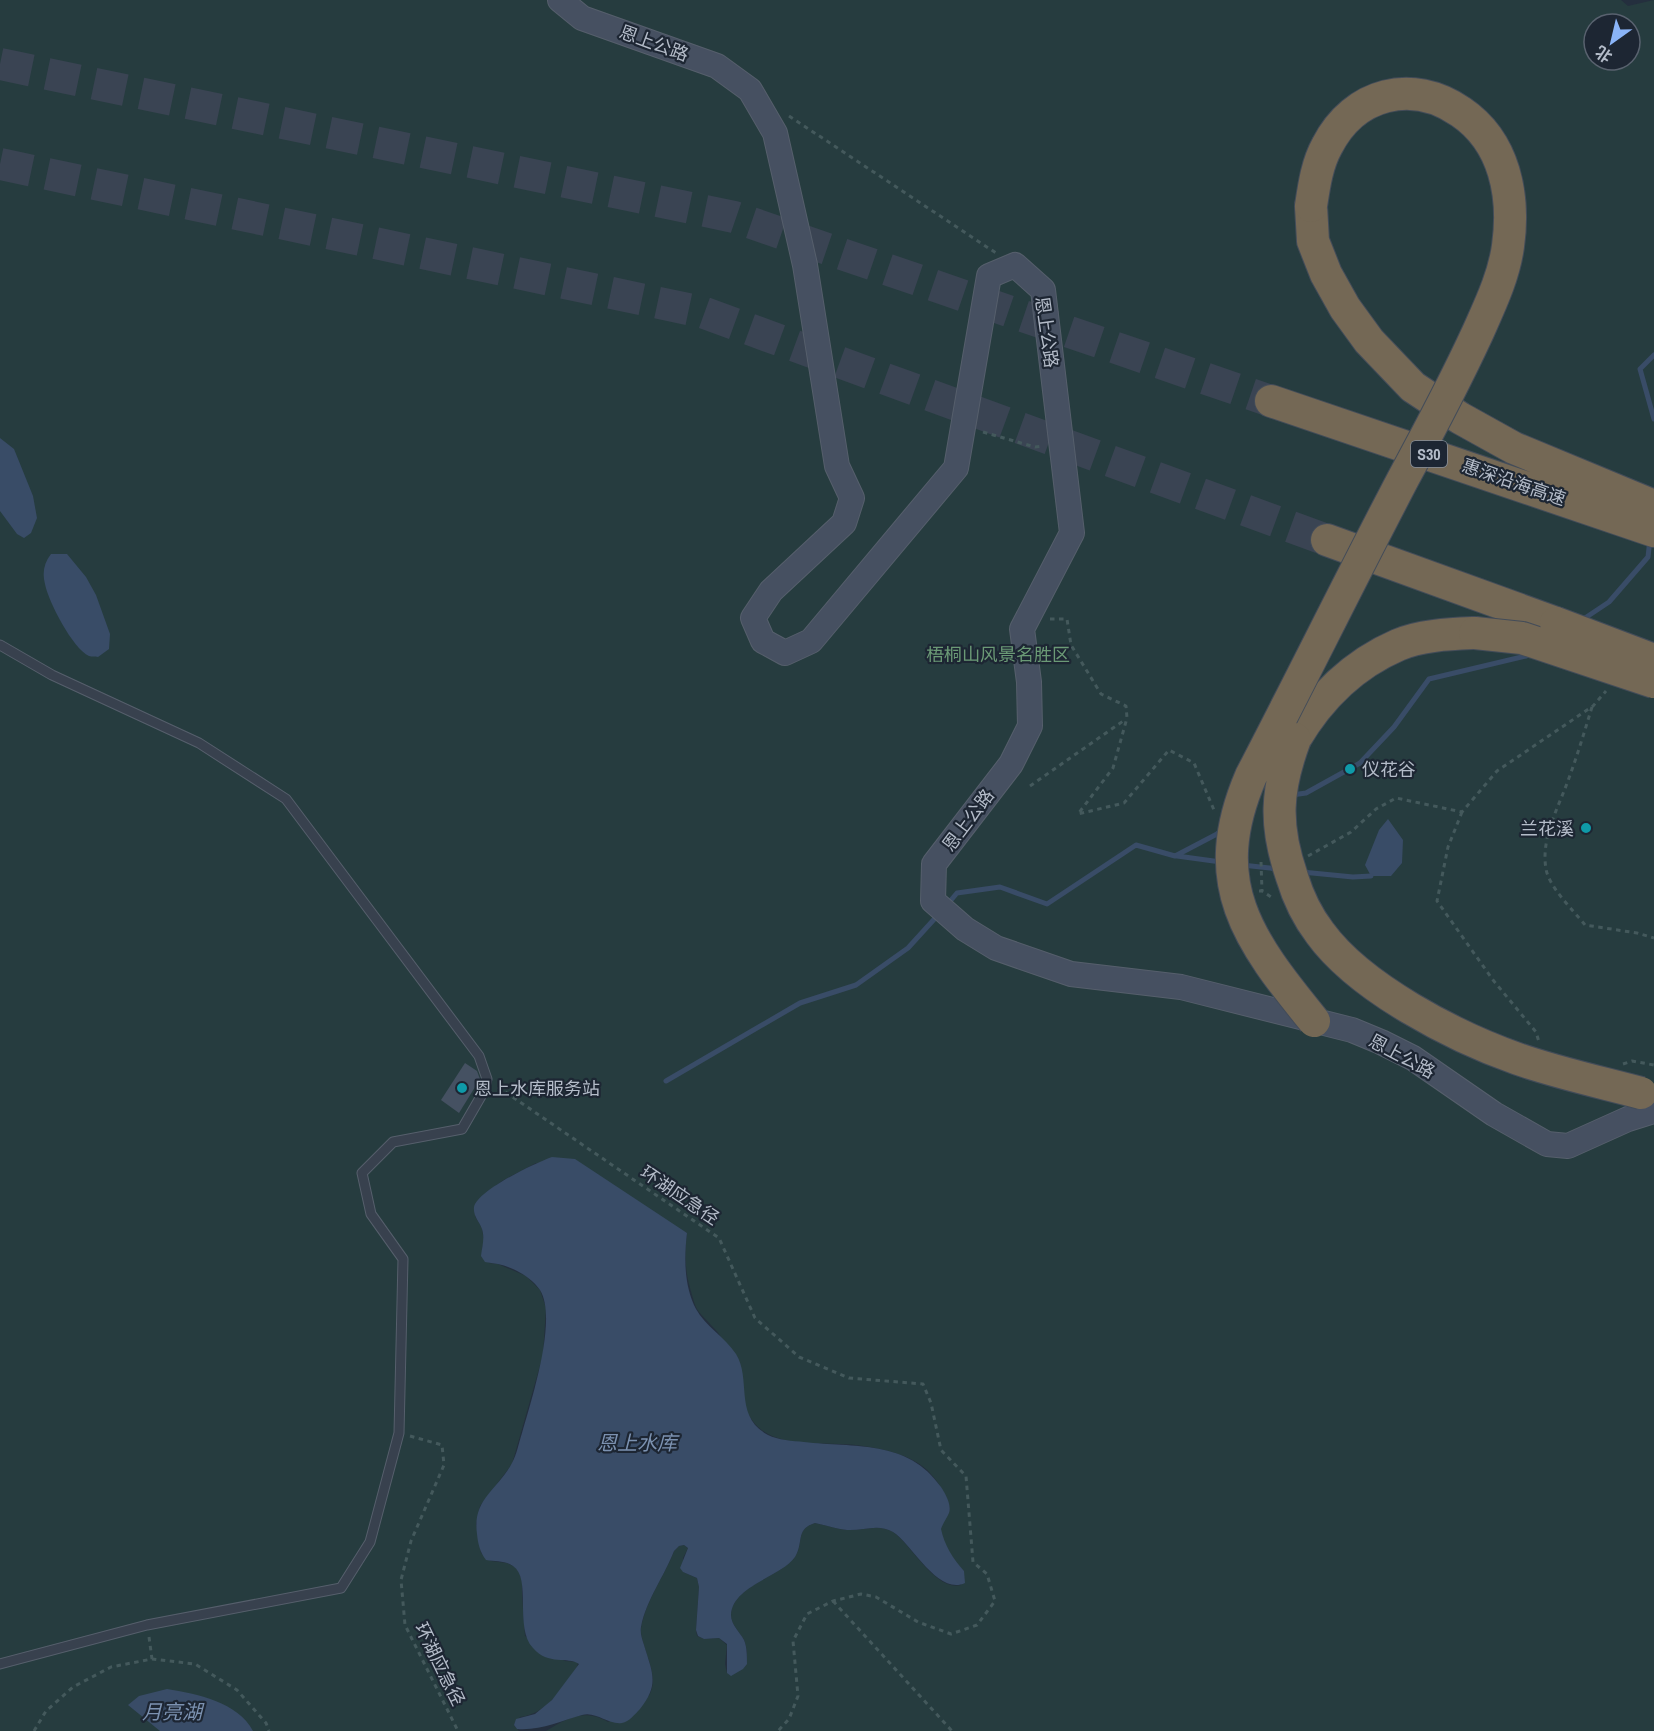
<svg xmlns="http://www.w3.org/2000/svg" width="1654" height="1731" font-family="'Archivo Narrow','Noto Sans SC',sans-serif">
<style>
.green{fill:#263c3f;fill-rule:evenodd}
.water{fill:#394c67}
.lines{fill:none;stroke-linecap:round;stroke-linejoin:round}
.stream{stroke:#394c67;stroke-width:5}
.building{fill:#455162}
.highway-tunnel{stroke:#3a4453;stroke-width:32;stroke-dasharray:32 16;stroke-linecap:butt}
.lane-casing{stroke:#565f6c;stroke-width:11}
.secondary-casing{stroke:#565f6c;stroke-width:26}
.highway-casing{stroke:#434c59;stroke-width:34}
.path{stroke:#44595c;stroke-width:3;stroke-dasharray:4.5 4.5;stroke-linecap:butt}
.lane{stroke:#38414e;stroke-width:9}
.secondary{stroke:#465061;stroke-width:24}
.highway{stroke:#746855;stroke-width:32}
.highway-bridge-casing{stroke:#434c59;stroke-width:34;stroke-linecap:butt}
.highway-bridge{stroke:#746855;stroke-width:32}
.culture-dot{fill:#0f9aa8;stroke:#1d2633;stroke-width:2}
.labels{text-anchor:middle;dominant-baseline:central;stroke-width:4.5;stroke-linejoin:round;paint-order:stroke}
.shield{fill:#1d2633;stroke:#878f9c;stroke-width:1.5}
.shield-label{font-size:16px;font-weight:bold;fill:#b4bcc9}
.street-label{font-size:18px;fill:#b4bcc9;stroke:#1d2633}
.park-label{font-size:18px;fill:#6b9a76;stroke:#1d2633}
.poi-label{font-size:18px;fill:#b4bcc9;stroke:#1d2633;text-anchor:start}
.water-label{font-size:20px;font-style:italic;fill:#7c92b1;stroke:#1d2633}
</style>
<rect width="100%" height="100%" fill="#242f3e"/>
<path class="green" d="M0,0H1621L1628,6L1654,0V1731H546C567,1718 585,1708 608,1722C644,1704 663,1699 647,1655C645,1647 640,1636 641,1628C646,1600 664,1577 674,1551L679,1546L684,1545L688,1548L683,1558V1572L697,1578L699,1587L696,1630L697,1636L704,1639L719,1638L727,1645L725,1664L727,1673L747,1663C747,1656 747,1647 744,1640C740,1632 731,1625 731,1615C732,1586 780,1577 795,1557C804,1543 795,1529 815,1523C826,1525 836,1529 847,1530C863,1531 878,1523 893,1532C911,1544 936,1592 961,1585L964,1571C955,1562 939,1542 941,1528C941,1521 947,1518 949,1512C953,1501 934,1476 926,1469C910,1455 885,1449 863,1446C830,1440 774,1452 752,1420C736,1397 736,1364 722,1339C717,1329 706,1321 699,1312C695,1307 694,1301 692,1295C685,1272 684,1257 687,1233L536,1163L502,1181L479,1199L475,1216L482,1228L484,1241L482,1249L489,1263L498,1264L526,1276L540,1290L546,1308L543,1355L512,1464L480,1506L476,1524L481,1553L491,1561L507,1563L515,1567L519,1572L522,1580V1595L525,1636L565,1661L578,1662L577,1667C563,1688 547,1714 520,1717L514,1725L519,1731H0ZM1594,24H1630V60H1594Z"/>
<path class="water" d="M0,438L14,449L33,496L37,518L31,533L24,538L17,534L0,511Z
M51,554H67L86,577L96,595L110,634L109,649L98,657C95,656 92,657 89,656C73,649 48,601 45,584C42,573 44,563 51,554Z
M1388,819L1403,840L1402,863L1391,876H1371L1365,865L1379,830Z
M552,1157L575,1159L687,1233C684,1258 684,1286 696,1309C705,1326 725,1337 736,1354C752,1380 733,1416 768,1435C778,1440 793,1441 804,1442C854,1448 908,1439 941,1487C945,1493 952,1505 949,1513C947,1518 943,1523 941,1529C944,1544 953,1559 964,1571L965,1583C938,1596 912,1544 893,1532C878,1523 863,1531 847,1530C836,1529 826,1525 815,1523C795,1529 804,1543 795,1557C781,1577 732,1586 731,1615C731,1625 740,1632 744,1640C747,1647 747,1656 747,1664L743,1669L731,1676L727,1673V1644L719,1638L704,1639L698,1636L696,1630L699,1587L697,1578L683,1572L680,1568L688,1548L684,1545L679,1546L674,1551C664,1577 646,1600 641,1627C640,1633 642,1639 644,1645C652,1672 660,1684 640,1709C635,1714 629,1722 622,1723C608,1725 596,1711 582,1715C560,1721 540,1731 517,1729L514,1725L516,1719L535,1714L552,1700L579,1664C568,1656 548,1666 533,1648C514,1628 532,1578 513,1566C505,1560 495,1562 486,1560C480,1552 478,1544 477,1534C472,1499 498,1490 512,1463C517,1454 519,1442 522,1433C531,1401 558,1319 540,1290C531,1277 513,1267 498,1264C493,1263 489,1263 485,1262L481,1256C482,1247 485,1238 482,1229C479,1221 473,1216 474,1207C478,1190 535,1163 552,1157Z
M167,1689C197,1694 238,1702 253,1731H160L128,1705L139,1696Z"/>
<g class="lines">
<path class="stream" d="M1654,355L1640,369L1654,419
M1582,620L1609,602L1648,557L1650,539
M1292,795L1306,793L1360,763L1394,727L1429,679L1526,656L1531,653
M1177,856L1221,862
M1242,865L1278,869
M1302,872L1353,877L1371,876
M946,906L957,893L1000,887L1047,904L1136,845L1175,856L1217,834L1224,828
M666,1081L800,1003L856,985L908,948L938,915"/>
</g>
<path class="building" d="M465,1063L477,1071L480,1079L459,1113L441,1100Z"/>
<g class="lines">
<path class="highway-tunnel" d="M0,64L734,217L1271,401
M0,164L702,312L1327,540"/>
<defs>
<path id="lane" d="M0,645L52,675L199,743L286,799L479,1056L487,1079L484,1091L462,1129L393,1142L362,1173L371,1214L403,1259L399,1433L370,1542L341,1588L147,1625L0,1664"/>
<path id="secondary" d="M560,0L582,18L717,66L750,90L775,133L805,265L837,466L852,498L844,523L771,591L753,618L763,641L785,653L811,641L956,468L989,276L1015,265L1043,290L1072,533L1022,629L1029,682L1030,726L1011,764L934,864L933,901L965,929L996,948L1071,974L1181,987L1352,1030L1381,1042L1413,1058L1494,1114L1547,1144L1568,1146L1628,1119L1654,1111"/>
<path id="highway" d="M1311,206L1313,241L1326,274L1345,308L1369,341L1413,387L1460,418L1514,448L1654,506
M1271,401L1654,531
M1327,540L1556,623
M1295,739C1319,698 1354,664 1398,645C1420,635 1451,634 1475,633"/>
</defs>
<use href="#lane" class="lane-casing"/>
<use href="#secondary" class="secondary-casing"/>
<use href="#highway" class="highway-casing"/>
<path class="path" d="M789,116L996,253
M983,432L1035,447L1043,446
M1050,619H1067L1071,645L1101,694L1126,706L1127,718L1113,768L1078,814L1124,803L1169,750L1194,763L1214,810
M1592,707C1584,733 1576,760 1566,786C1556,812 1541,840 1546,869C1549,887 1573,910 1585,925L1637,933L1654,938
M1030,786L1126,719
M1462,812L1448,847L1437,901L1493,980L1536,1032L1539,1042
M1308,856L1351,832L1376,809L1396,798L1462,812L1497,771L1593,706L1606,691
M1261,862L1262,891
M1259,891H1262L1274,899
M1623,1064L1632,1061L1654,1065
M498,1087L719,1238L755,1318L799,1357L849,1378L923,1384L931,1403L941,1450L966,1476L973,1562L987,1574L995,1601L977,1625L951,1634L918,1622L876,1597L861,1594L833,1601L807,1614L793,1641L798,1696L789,1719L778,1731
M410,1436L442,1445L444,1465L411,1541L401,1580L405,1625L458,1731
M833,1601L952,1731
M149,1637L152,1659
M34,1731L46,1711L73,1687L111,1667L152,1659L195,1664L237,1690L266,1723L269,1731"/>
<use href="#lane" class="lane"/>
<use href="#secondary" class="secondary"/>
<use href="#highway" class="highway"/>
<defs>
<path id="highway-bridge" d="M1311,206C1314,186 1317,164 1327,146C1354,93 1412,78 1461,112C1505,142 1515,196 1508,246C1504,276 1490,305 1478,332C1455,382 1429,431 1403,479C1351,578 1302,678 1251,776C1205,883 1248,940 1314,1021
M1556,623L1654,660
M1475,633L1522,638L1654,682
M1295,739C1276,790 1274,825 1292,877C1298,897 1307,916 1320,933C1360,988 1455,1037 1518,1059C1558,1073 1600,1082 1641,1093"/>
</defs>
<use href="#highway-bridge" class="highway-bridge-casing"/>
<use href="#highway-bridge" class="highway-bridge"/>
</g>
<g class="culture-dot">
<circle cx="1350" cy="769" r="6"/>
<circle cx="1586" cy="828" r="6"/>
<circle cx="462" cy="1088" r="6"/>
</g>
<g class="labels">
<rect class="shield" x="1411" y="441" width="36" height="26" rx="4.5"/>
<g class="shield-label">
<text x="1429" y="454">S30</text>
</g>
<g class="street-label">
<text transform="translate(654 43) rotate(20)">恩上公路</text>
<text transform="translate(1047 332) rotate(82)">恩上公路</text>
<text transform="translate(1514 482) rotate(19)">惠深沿海高速</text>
<text transform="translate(968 820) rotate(-53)">恩上公路</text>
<text transform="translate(1402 1056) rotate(28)">恩上公路</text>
<text transform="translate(680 1195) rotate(34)">环湖应急径</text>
<text transform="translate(440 1664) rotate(64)">环湖应急径</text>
</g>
<g class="park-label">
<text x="998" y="654">梧桐山风景名胜区</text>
</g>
<g class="poi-label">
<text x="1362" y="769">仪花谷</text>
<text x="1574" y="828" text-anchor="end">兰花溪</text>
<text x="474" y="1088">恩上水库服务站</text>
</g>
<g class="water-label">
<text x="637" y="1442">恩上水库</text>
<text x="172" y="1711">月亮湖</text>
</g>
</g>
<g transform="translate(1612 42) rotate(214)"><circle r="28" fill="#1d2633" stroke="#59626f" stroke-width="1.5"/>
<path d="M0-4.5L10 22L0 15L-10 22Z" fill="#8ab4f8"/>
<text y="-9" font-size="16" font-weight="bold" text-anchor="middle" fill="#b4bcc9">北</text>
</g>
</svg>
